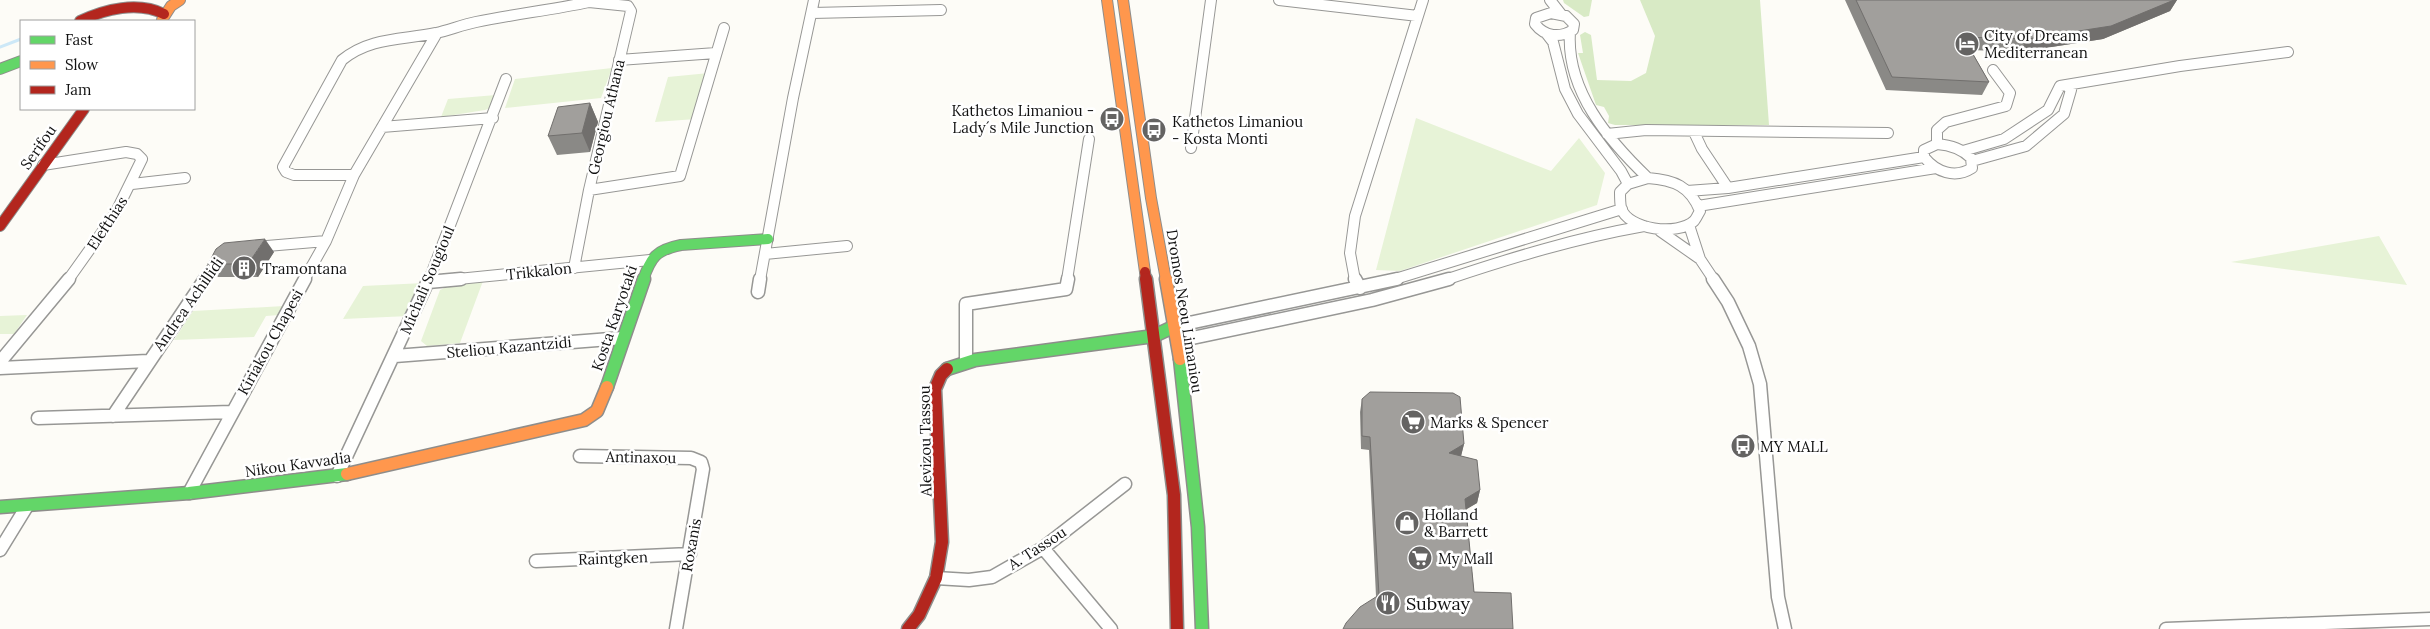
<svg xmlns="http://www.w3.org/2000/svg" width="2430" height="629" font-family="Lora,serif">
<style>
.green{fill:#e7f3d7}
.forest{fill:#d8eac5}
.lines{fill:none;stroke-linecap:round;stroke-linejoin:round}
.stream{stroke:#cde8f7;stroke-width:3}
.street-far1-casing{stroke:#979795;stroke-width:12}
.street-casing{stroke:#979795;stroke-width:15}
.fast-far1-casing{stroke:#8e8d8b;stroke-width:12}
.fast-casing{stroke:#8e8d8b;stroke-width:15}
.slow-far1-casing{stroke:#8e8d8b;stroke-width:12}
.slow-casing{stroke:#8e8d8b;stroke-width:15}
.jam-far1-casing{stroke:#8e8d8b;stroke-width:12}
.jam-casing{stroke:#8e8d8b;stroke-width:15}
.street-far1{stroke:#fffffe;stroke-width:10}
.street{stroke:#fffffe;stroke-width:12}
.fast-far1{stroke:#63d668;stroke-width:10}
.fast{stroke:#63d668;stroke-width:12}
.slow-far1{stroke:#ff974d;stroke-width:10}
.slow{stroke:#ff974d;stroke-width:12}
.jam-far1{stroke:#b3261e;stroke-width:10}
.jam{stroke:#b3261e;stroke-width:12}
.wall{fill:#8a8986}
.shaded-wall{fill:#716f6d}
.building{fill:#a19f9c;stroke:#716f6d}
.labels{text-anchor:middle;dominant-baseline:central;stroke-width:5;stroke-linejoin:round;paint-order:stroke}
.poi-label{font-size:15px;fill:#111;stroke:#fff;text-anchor:start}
.street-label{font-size:15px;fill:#111;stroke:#fff}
.near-poi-label{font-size:18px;fill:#111;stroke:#fff;text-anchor:start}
</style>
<rect width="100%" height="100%" fill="#fdfcf7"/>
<path class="green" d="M612,68L601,98L505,108L515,79Z
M709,73L696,119L655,122L668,77Z
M496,95L490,108L485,110L441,117L448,99Z
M1416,118L1551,171L1579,138L1605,173L1597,205L1400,271L1376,270Z
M2379,236L2407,285L2231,262Z
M483,281L460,343L427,346L421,341L440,290L453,284Z
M424,283L409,316L343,319L363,286Z
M284,306L279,315L266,316L254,337L174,340L193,311Z
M27,315L14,334H0V316Z"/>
<path class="forest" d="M1563,0H1592L1589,16L1584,17L1564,3Z
M1640,0H1760L1769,125H1615L1608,123L1609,116L1604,107L1596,105L1578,53H1583L1580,35L1585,32L1591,35L1597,80L1631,81L1646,73L1655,36Z"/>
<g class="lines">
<path class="stream" d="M0,47L21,39"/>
<defs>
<path id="street-far1" d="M1279,0L1418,16
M1550,0L1561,14
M812,13L941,10
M1551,13L1566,16L1574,24L1573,30C1560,38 1545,37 1535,24L1536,18Z
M1570,32C1566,90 1608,140 1648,178
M1546,33L1553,42L1565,89L1578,114L1621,171L1628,184
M619,60L716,53
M382,127L493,118
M1694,132L1702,149L1728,188
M1607,134L1646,130L1888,133
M1937,144V130L1946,122L2006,106L2010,93L1993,70
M1937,144C1950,145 1961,148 1971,158L1972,168C1955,179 1936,172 1924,157V150Z
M1191,148L1211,0
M1963,151L2004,139L2048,110L2060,86L2180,66L2288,52
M1972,161L2026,146L2064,114L2071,90L2067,86
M43,165L126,152L137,154L142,159L115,214L68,280
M354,175H294L286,172L283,167L342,60C370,37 402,40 436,33C449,30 462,25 476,22C514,14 552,10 589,2
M1648,178C1674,180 1690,186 1700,211C1698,214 1696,219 1694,221C1678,236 1628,230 1621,208C1620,203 1620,197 1620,192L1628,184Z
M132,184L185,178
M589,190L680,176L724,28
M1687,191L1728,188L1924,157
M1698,206L1936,168
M1689,225L1700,259L1714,280
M1660,231L1700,259
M255,247L326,241
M765,254L847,246
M574,268L589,190L631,11L628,6L589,2
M204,280L219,258
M304,280L326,241L354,175L437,33
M429,280L506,79
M448,280L650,260
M760,280L793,98L814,0
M1067,280L1089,139
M1355,280L1350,253L1355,216L1423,0
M1392,280L1622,209
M1445,280C1511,258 1576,238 1644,226"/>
<path id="street" d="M1355,279L1360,288
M1713,279L1728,302L1749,346L1760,384L1778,597L1785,629
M428,282L461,279
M758,292L760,279
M1175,326L1397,279
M1178,341L1372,300L1449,279
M395,356L623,338
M0,362L69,279
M966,362V304L1066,289L1068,279
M0,368L148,361
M113,416L205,279
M38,418L231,412
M580,456L691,458L701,462L703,469L676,629
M337,476L429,279
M189,493L305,279
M1043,548L1111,629
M0,550L27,506
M536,561L690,554
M936,578L969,580L992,577L1043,548L1125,484
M2166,629L2430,619"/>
<path id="fast-far1" d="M0,69L21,61
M643,280C651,257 656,250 681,245L768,239"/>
<path id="fast" d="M1180,359L1198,527L1202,629
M947,369L975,360L1154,336L1175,326
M607,387L644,279
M0,507L189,493L347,474"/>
<path id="slow-far1" d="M1107,0L1145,272
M1123,0L1151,198L1166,280
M162,20L171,6L180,0"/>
<path id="slow" d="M1166,279L1180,359
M347,474L584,420L597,411L607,387"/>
<path id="jam-far1" d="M80,21C105,9 138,1 164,14
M0,226L84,109
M1145,272L1146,280"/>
<path id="jam" d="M1146,279L1174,495L1177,629
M908,629L919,615L936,578L942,542L935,389L941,375L947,369"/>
</defs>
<use href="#street-far1" class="street-far1-casing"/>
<use href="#street" class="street-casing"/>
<use href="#fast-far1" class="fast-far1-casing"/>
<use href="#fast" class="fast-casing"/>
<use href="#slow-far1" class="slow-far1-casing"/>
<use href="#slow" class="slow-casing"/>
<use href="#jam-far1" class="jam-far1-casing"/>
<use href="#jam" class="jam-casing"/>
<use href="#street-far1" class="street-far1"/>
<use href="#street" class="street"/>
<use href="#fast-far1" class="fast-far1"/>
<use href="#fast" class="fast"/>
<use href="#slow-far1" class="slow-far1"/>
<use href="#slow" class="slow"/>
<use href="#jam-far1" class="jam-far1"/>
<use href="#jam" class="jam"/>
</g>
<path class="wall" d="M1845,0H2177L2170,11L2103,39L2020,52L1971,50L1989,82L1982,95L1886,90Z
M590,103L598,122L590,152L557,155L548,136Z
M274,252L258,277H218L208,264Z
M1362,399L1464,444L1461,456L1480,490L1477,503L1466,509L1474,592L1376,596L1369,450L1361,449L1360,412Z"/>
<path class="shaded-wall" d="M2174,0H2177L2170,11L2103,39L2020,52L2027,39Z
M590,103L598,122L590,152L582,133Z
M265,239L274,252L258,277L248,264Z
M1464,444L1461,456L1449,453Z
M1480,490L1477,503L1462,512L1465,499Z"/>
<path class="building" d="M1856,0H2174L2111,26L2027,39L1963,37L1989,82L1892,77Z
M590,103L582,133L548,136L558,107Z
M265,239L248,264H208L216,249L224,243Z
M1370,392L1453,393L1460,397L1464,444L1449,453L1477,460L1480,490L1465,499L1474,592L1511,593L1513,629H1343L1346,623L1360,607L1379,595L1370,437L1362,436V399Z"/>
<defs>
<symbol id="hotel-disc" viewBox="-11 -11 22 22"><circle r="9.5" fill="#646362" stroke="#fff"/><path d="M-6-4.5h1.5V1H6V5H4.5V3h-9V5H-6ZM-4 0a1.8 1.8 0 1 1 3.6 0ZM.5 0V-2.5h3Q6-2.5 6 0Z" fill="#fff"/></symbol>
<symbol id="bus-disc" viewBox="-11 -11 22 22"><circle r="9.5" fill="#646362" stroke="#fff"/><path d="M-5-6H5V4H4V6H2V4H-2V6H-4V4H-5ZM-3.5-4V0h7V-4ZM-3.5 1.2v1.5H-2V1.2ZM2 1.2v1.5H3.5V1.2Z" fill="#fff"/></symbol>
<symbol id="building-disc" viewBox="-11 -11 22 22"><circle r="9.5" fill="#646362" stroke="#fff"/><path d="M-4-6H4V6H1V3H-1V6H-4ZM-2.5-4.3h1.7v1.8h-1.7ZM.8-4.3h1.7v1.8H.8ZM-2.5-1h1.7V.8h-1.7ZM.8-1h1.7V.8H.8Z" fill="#fff"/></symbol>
<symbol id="supermarket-disc" viewBox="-11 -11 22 22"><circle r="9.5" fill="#646362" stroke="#fff"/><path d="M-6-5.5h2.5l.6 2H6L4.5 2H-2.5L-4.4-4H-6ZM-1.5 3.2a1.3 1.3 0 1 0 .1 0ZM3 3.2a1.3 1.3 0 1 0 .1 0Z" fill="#fff"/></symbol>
<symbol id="shop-disc" viewBox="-11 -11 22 22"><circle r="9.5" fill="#646362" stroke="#fff"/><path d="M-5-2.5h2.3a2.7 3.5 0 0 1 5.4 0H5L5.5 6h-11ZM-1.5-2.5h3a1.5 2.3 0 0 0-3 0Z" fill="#fff"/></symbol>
<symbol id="restaurant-disc" viewBox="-11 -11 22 22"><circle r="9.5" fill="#646362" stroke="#fff"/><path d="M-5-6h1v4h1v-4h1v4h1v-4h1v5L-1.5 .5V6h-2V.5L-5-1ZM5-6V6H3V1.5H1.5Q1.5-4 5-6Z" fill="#fff"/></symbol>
</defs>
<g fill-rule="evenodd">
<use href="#hotel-disc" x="1953" y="30" width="28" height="28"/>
<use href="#bus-disc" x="1098" y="105" width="28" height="28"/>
<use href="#bus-disc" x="1140" y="116" width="28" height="28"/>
<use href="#building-disc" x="230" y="254" width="28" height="28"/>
<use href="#supermarket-disc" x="1399" y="408" width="28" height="28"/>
<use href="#bus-disc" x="1729" y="432" width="28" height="28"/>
<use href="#shop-disc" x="1393" y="509" width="28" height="28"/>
<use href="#supermarket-disc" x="1406" y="544" width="28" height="28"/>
<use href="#restaurant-disc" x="1374" y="589" width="28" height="28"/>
</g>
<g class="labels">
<g class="poi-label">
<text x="1984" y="35">City of Dreams<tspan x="1984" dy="17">Mediterranean</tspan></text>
<text x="1094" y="110" text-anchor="end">Kathetos Limaniou -<tspan x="1094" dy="17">Lady´s Mile Junction</tspan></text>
<text x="1172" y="121">Kathetos Limaniou<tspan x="1172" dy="17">- Kosta Monti</tspan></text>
<text x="262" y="268">Tramontana</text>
<text x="1430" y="422">Marks &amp; Spencer</text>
<text x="1760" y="446">MY MALL</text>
<text x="1424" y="514">Holland<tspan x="1424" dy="17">&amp; Barrett</tspan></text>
<text x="1438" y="558">My Mall</text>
</g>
<g class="street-label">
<text transform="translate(606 117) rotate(-77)">Georgiou Athana</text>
<text transform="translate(38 147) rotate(-55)">Serifou</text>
<text transform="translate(107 223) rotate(-57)">Elefthias</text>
<text transform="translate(539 271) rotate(-6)">Trikkalon</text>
<text transform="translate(427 280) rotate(-67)">Michali Sougioul</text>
<text transform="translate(188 304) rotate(-55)">Andrea Achillidi</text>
<text transform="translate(1185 311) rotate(81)">Dromos Neou Limaniou</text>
<text transform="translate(614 318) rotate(-71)">Kosta Karyotaki</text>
<text transform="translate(270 342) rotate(-61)">Kiriakou Chapesi</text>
<text transform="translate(509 347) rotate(-5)">Steliou Kazantzidi</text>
<text transform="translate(925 441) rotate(-91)">Alevizou Tassou</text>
<text transform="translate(641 457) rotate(1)">Antinaxou</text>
<text transform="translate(298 464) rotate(-8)">Nikou Kavvadia</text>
<text transform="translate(691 545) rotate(-80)">Roxanis</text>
<text transform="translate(1037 548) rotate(-33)">A. Tassou</text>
<text transform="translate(613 558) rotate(-2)">Raintgken</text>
</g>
<g class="near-poi-label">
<text x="1406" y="603">Subway</text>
</g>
</g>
<rect x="20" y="20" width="175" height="90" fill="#ffffff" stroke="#a0a0a0"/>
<rect x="30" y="36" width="25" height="8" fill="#63d668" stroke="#a0a0a0"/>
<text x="65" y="45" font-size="15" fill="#111111">Fast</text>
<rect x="30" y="61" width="25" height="8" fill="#ff974d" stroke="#a0a0a0"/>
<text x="65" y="70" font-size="15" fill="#111111">Slow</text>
<rect x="30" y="86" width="25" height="8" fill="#b3261e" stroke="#a0a0a0"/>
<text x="65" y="95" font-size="15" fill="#111111">Jam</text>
</svg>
